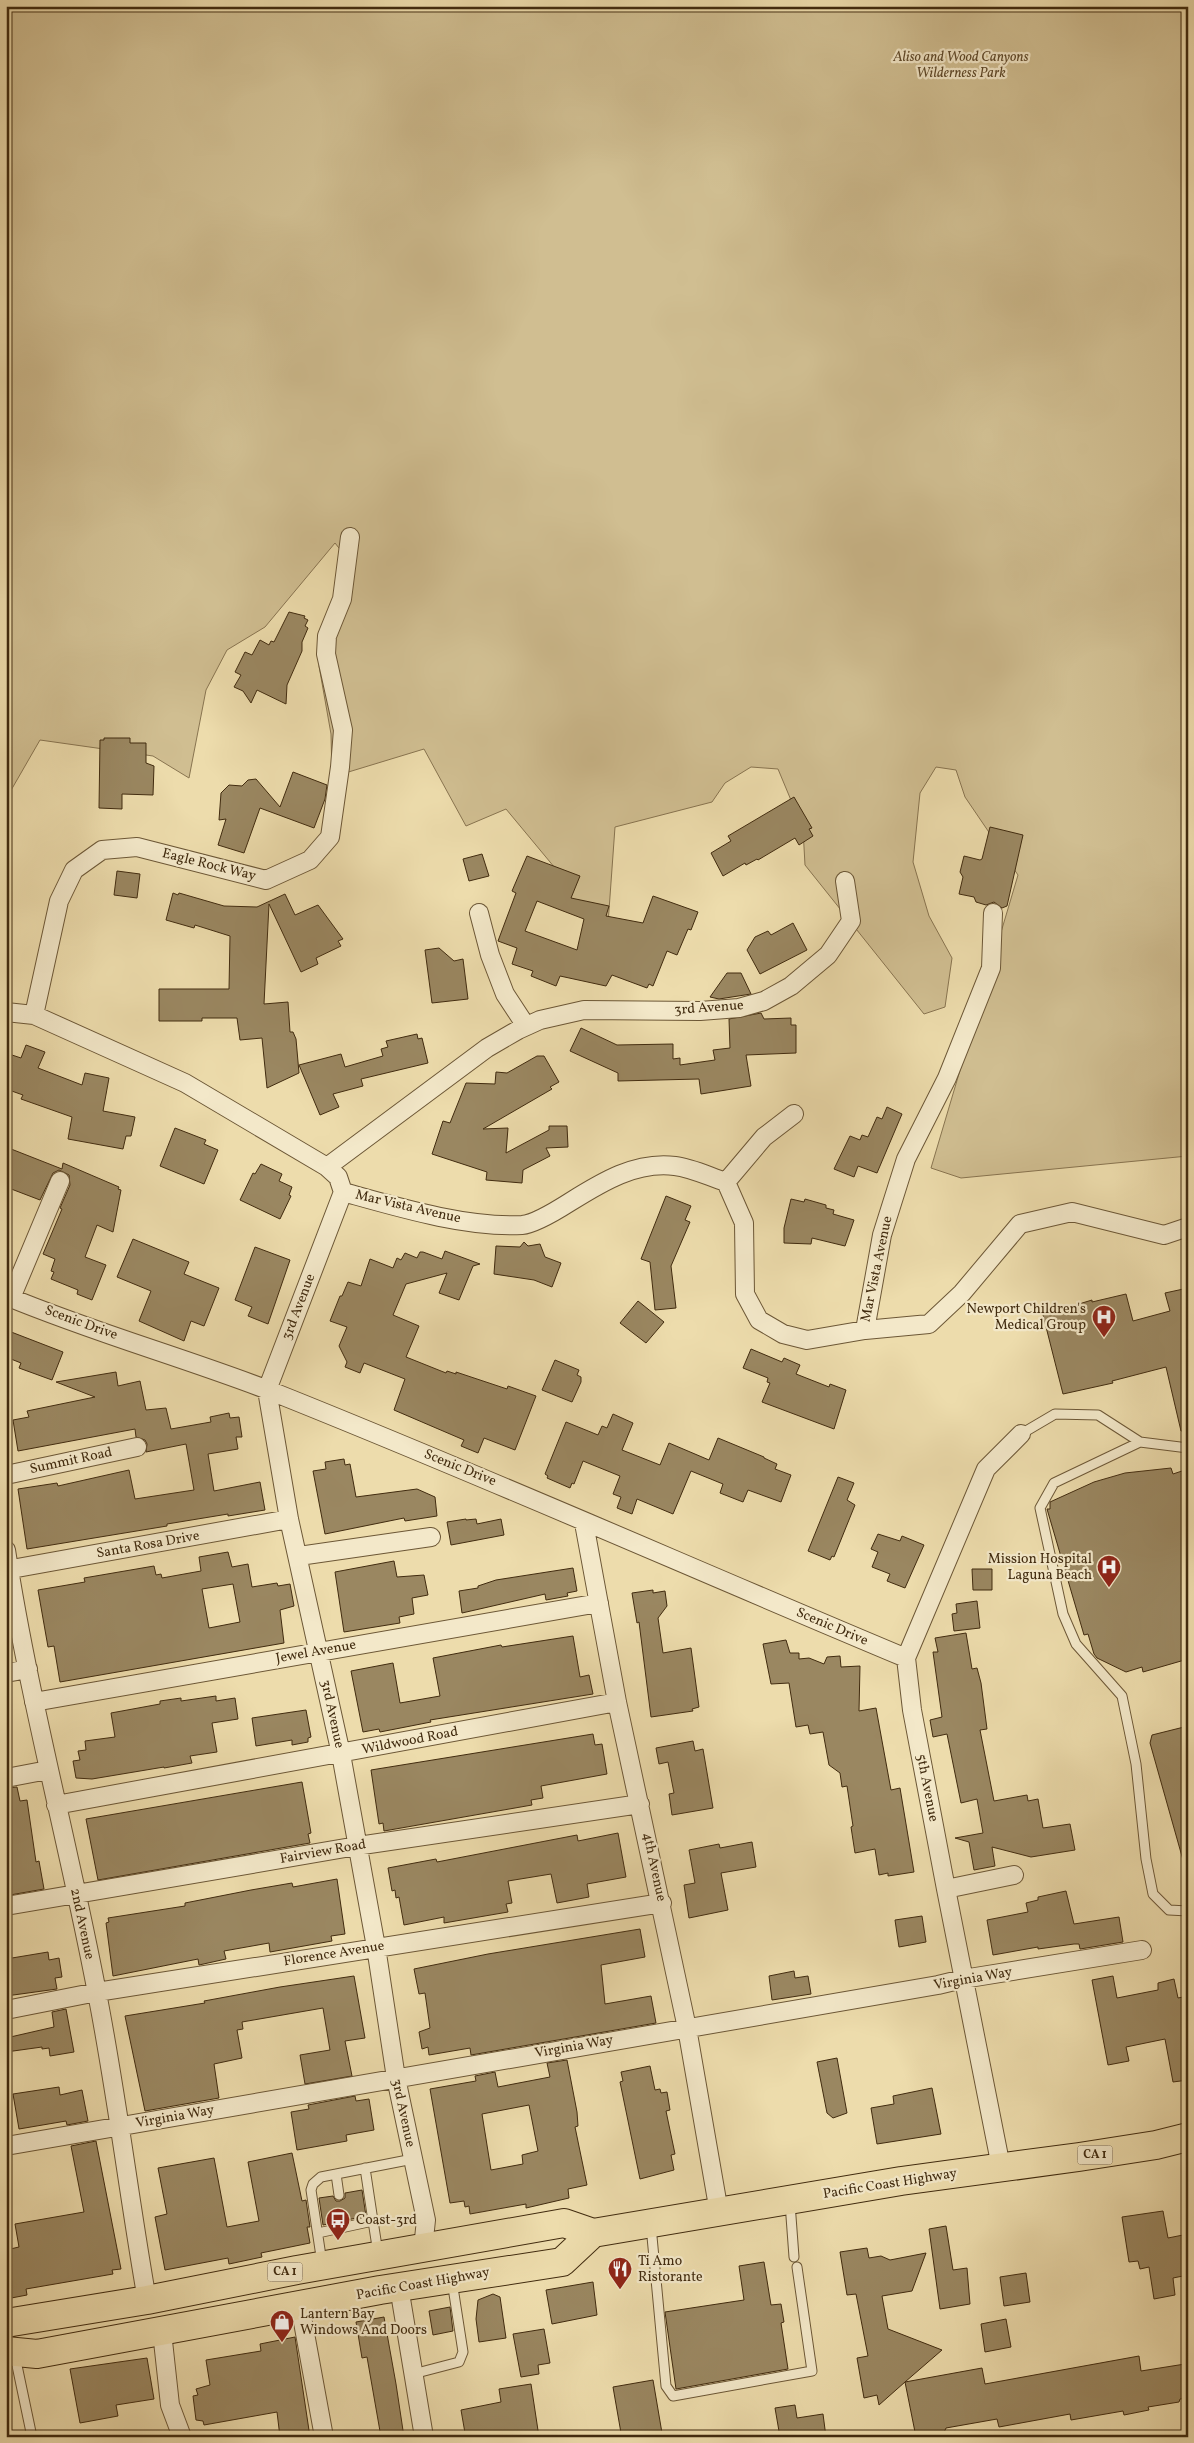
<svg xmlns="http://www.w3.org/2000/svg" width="1194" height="2443" font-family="Vollkorn,serif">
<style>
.green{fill:#d0be91;stroke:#887450}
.building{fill:#9a8761;stroke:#412b0f;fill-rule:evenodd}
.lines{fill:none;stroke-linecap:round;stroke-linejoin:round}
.lane-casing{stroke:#6c5736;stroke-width:11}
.street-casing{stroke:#6c5736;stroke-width:20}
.highway-casing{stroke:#412b0f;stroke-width:30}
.lane{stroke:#f3e8c9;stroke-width:9}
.street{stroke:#f3e8c9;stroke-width:18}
.highway{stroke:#eddcac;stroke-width:28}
.labels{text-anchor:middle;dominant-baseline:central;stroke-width:4.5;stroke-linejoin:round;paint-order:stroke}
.shield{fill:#f3e8c9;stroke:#766447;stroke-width:1}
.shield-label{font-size:12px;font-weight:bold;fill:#412b0f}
.park-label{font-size:14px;font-style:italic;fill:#5e4829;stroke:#f3e8c9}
.street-label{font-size:14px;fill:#412b0f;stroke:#f3e8c9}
.poi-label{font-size:14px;fill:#412b0f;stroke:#f3e8c9;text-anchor:start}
</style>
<rect width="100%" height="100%" fill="#eddcac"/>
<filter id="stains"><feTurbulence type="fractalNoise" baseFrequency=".004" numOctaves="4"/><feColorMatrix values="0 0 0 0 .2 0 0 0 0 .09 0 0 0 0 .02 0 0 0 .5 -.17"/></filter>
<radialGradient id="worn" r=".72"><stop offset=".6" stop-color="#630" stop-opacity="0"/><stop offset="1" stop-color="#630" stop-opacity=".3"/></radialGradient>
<path class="green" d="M6,6H1188V1156L961,1178L931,1168L1018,875L965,797L956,770L936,767L920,793L913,862L929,916L952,958L945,1007L924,1014L805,865L803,829L778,769L751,767L725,783L712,802L615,827L608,924L568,911L555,868L506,809L466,826L424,749L332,777L331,734L319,666L337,622L350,562L335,543L265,627L227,650L206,690L189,778L153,756L40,740L6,799Z"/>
<path class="building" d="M289,612L305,616L304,618L308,620L305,626L308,628L302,642V651L287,685L286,704L257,690L251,703L243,691L234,687L241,675L235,672L245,652L252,655L260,640L269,645L271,641L274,642Z
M104,738H130V743H146V763L154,766L153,795L122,794V809L99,808L100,740H104Z
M293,772L327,785L325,799L314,828L260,808L244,853L218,845L226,819L219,820L221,793L229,785L242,786L248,780L256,779L280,807Z
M794,797L812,828L809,829L813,836L799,845L795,838L758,860L757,859L746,865L745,863L723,876L711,853L731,841L728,836Z
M990,827L1023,835L1007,906L1002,908L994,902L986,905L976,902L974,897L959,894L963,877L960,872L964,856L980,860L982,859Z
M482,854L489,876L469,881L463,859Z
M527,856L580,876L571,898L609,906L606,916L643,923L653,896L698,912L691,930L688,929L677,955L667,951L653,986L649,984L647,988L612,975L606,986L560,976L556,986L531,976L533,971L512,964L517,948L498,941L516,893L512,891ZM537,901L584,919L577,950L525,931Z
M117,871L140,874L137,898L114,895Z
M173,893L178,895L179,893L224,906L257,907L285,894L295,915L318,905L343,939L338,941L341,946L316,958L318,964L301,972L269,904L264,1004L288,1002L290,1032H293L296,1039L299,1073L267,1088L262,1038L240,1040L237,1018H202V1021H159V989H229L230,936L195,925L194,928L166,920Z
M793,923L807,950L760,974L747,950L755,937L768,931L771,935Z
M439,948L454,961L463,959L468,999L432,1003L425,950Z
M727,973H741L751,994L719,999L710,997Z
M761,1013L764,1019L791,1018V1025H796V1053L746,1055L751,1086L701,1094L699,1079L618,1081V1073L570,1051L581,1028L617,1045L673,1044V1059L680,1058V1065L715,1060L713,1050L730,1048L729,1019Z
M417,1034L418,1039L422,1038L428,1063L361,1079L363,1086L333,1094L339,1107L320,1115L299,1065L341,1054L345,1067L383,1056L381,1049L388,1047L386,1041Z
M26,1045L45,1052L38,1068L82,1085L85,1073L109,1078L103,1111L135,1117L131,1136H126L123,1149L68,1139L72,1117L21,1099L23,1095L6,1089V1053L21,1058Z
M537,1056H544L559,1082L550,1087L552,1089L483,1129L508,1128L506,1153L549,1130V1126H567L568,1147L546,1148L550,1156L523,1170L522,1183L486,1180L487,1172L432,1154L443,1121L450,1123L466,1083L495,1084L496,1072L507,1073Z
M887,1107L902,1114L877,1173L858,1166L854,1177L834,1169L850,1136L860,1140L862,1135L868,1137L877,1117L882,1119Z
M175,1128L206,1140L204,1144L218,1150L204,1184L160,1166Z
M6,1147L62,1169L63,1163L119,1187L118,1189L121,1190L113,1232L97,1225L85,1257L106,1265L92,1300L77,1294L78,1290L51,1279L54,1272L51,1271L55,1259L43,1254L62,1209L60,1208L70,1185L69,1175L59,1170L53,1173L40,1200L6,1187Z
M261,1164L282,1174L279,1181L292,1187L289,1195L291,1196L280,1219L240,1200L253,1173L255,1174Z
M666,1196L691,1206L685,1220L690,1222L671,1266L676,1308L655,1310L650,1262L641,1259Z
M791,1199L804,1202L805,1199L826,1205V1208L834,1210L833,1214L854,1220L845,1246L812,1238L811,1244L784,1243V1228Z
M133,1239L189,1262L184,1274L219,1288L204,1326L191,1321L184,1341L139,1321L151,1291L117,1277Z
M524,1242L528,1246L540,1244L545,1257L561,1263L552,1287L534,1280L494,1274L496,1246L520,1247Z
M255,1247L290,1260L268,1324L248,1316L252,1307L235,1300Z
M445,1251L480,1264L473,1266L459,1300L439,1293L447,1273L406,1284L393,1315L419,1326L406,1357L446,1373L447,1371L456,1374V1372L507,1389L508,1386L536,1396L515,1450L484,1438L478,1453L461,1446L464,1440L394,1410L405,1379L364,1363L360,1373L345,1367L347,1362L339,1346L347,1327L330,1321L340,1296H342L348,1282L361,1286L370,1259L393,1268L397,1258L401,1260L405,1253L417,1258L420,1252H423L442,1259Z
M1188,1288V1431H1181L1166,1367L1112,1381L1113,1383L1063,1394L1043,1315L1092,1300V1302L1126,1294L1133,1321L1170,1311L1165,1293Z
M638,1301L664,1322L646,1343L620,1323Z
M6,1330L63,1352L52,1380L19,1368L21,1363L6,1357Z
M751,1349L782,1362L784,1358L800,1365L796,1374L829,1387L830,1384L846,1390L834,1429L762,1402L770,1383L767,1382L768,1378L743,1368Z
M555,1360L579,1370L577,1375L581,1377V1382L572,1402L542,1390Z
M116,1372L118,1386L140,1381L146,1410L166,1408L171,1429L211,1422L210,1417L229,1413L230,1418L239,1417L242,1437H236L238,1449L208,1454L214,1491L260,1482L265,1510L228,1516V1514L167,1524V1526L27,1549L18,1489L57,1483L58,1486L129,1470L135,1499L194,1490L186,1444L146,1452L147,1444L145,1440L136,1437L135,1429L18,1451L13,1420L29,1417L27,1411L95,1397L56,1382Z
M613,1414L633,1423L622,1450L660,1465L669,1443L709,1460L718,1438L764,1457V1458L777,1464L775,1469L791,1475L781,1502L748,1490L743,1502L720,1493L723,1484L691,1471L673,1514L637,1499L632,1514L617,1508L621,1497L613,1494L620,1476L583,1461L574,1484L572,1483L570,1488L547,1478L548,1476L545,1474L566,1422L598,1435L602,1426L607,1428Z
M344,1459L345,1465L350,1464L356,1497L417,1489L435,1497L437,1516L405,1521L404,1518L325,1534L313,1471L326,1469L325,1462Z
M1171,1468L1173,1474L1188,1469V1659L1143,1672L1142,1667L1126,1672L1097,1658L1094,1654L1088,1634L1084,1635L1047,1509H1050V1502L1094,1482L1125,1473Z
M838,1477L854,1483L847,1500L855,1505L834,1557L832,1556L830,1560L808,1551Z
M466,1519V1520L476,1519L477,1524L501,1519L504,1535L451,1545L447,1522Z
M878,1534L900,1541L902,1536L924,1545L905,1588L887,1581L890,1574L872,1567L878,1552L871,1549Z
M228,1552L232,1567L248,1564L252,1587L277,1583L278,1586L290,1584L294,1606L280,1610L284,1643L60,1682L54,1646L48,1647L38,1590L85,1582L84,1578L154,1566L156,1575L161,1574L162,1578L201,1571L199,1557ZM233,1584L240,1622L209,1628L202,1589Z
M394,1561L397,1577L424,1575L428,1595L412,1598L414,1614L399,1617L400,1623L344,1632L335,1572Z
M573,1568L577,1591L567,1593L568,1596L546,1600L545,1594L462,1613L459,1591L478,1588V1586L496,1580Z
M972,1569H992V1590H973Z
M653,1590V1593L665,1591L667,1606L658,1618L663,1653L691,1648L699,1707L692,1709L693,1711L651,1717L639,1622L637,1623L632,1593Z
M977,1601L980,1628L954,1631L952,1614L957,1613L956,1604Z
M966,1633L972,1669L977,1668L981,1683L987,1729L980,1730L994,1801L1027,1795L1028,1801L1038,1799L1043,1828L1070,1824L1075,1850L1031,1857L992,1847L995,1866L974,1870L969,1842L955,1838L983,1833L977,1799L961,1803L947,1734L933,1737L930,1720L942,1717L933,1652H938L935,1638Z
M573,1636L580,1677L589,1675L593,1694L430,1720L431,1722L380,1732L379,1729L363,1732L351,1671L393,1663L400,1703L440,1696L433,1658L501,1645L502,1647Z
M786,1640L790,1653H799V1659L809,1658L824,1664L827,1657L840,1656L841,1667L860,1666L859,1711L876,1708L891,1790L900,1788L914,1872L888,1876V1873L879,1875L875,1849L855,1853L851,1827L853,1826L847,1786L842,1787L840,1773L829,1765L823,1732L810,1734L808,1725L796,1727L789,1683L771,1684L763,1644Z
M216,1696V1701L235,1698L238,1719L212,1723L217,1752L190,1756L192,1763L164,1768V1767L92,1779L76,1778L73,1761L80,1760L78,1751L86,1750L85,1741L115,1737L111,1713L160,1704V1701L181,1698V1701Z
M306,1710L311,1737L308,1738V1742L292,1745V1740L256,1746L252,1718Z
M1188,1726V1860H1183L1150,1743L1152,1735Z
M593,1734L595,1745L602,1744L607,1774L541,1786L543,1798L531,1800L532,1805L384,1831L383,1823L379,1824L371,1770Z
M693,1741L695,1751L703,1749L713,1808L672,1815L669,1794L674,1793L668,1762L659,1764L656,1748Z
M302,1782L311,1833L308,1834L310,1843L98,1880L86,1819Z
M17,1787L20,1801L27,1800L36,1862L39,1861L44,1889L10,1895L6,1876V1788Z
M618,1833L626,1877L587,1884L589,1897L557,1903L551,1874L508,1881L512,1903L506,1904L508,1912L444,1923V1917L404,1925L399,1897L396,1898L395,1890L392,1891L388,1868L436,1859L437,1862L577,1835L578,1841Z
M752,1842L756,1867L721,1873L728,1910L689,1918L684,1885L695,1883L689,1850L719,1844L720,1848Z
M337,1879L345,1934L331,1936L332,1941L270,1952L269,1943L224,1951L226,1959L199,1965L198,1959L113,1976L106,1923L109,1922L108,1918L185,1906V1903L251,1890L292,1883L293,1887Z
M1066,1891L1074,1924L1119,1917L1123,1942L1080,1949L1079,1944H1074L1038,1949V1947L993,1955L987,1920L1028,1912L1026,1903L1038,1900V1897Z
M922,1916L926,1942L899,1947L895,1920Z
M640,1929L645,1957L601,1965L605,2004L651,1996L656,2023L471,2055L470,2048L429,2055L428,2047L422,2049L419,2032L430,2028L425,1993L419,1994L414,1969L488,1954Z
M48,1952L49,1960L59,1958L62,1977L55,1978L57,1989L6,1996V1959Z
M794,1971L795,1978L808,1976L811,1994L772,2000L769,1976Z
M354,1976L365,2038L345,2041L352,2076L305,2084L300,2055L330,2050L323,2008L242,2022L243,2029L237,2030L242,2058L214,2064L219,2098L145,2111L125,2016L205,2003L204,2001L280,1987Z
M1113,1976L1117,1998L1158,1990V1983L1174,1979L1178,1998L1188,1996V2080L1173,2082L1165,2039L1126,2047L1129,2061L1108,2065L1092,1980Z
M66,2009L74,2052L50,2056L49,2048L42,2049V2047L6,2052V2038L54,2027L52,2012Z
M837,2058L847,2113L833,2118L827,2113L817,2062Z
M567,2060L577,2112L578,2126L575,2127L587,2185L568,2189L569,2198L526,2208V2204L470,2214L469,2206L465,2207L464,2201L450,2203L430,2089L476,2081L475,2076L495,2072L498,2087L550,2077L547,2063ZM529,2105L538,2151L522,2155L523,2164L491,2170L482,2114Z
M650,2066L655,2090L660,2089L661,2093L667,2092L670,2110L666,2111L675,2154L671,2155L674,2170L640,2179L620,2082L623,2081L621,2072Z
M59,2087L60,2095L82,2090L88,2121L67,2125L66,2121L19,2129L13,2094Z
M932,2088L941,2134L877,2144L871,2108L894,2104L893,2096Z
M355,2096L356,2101L369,2099L374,2130L346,2135L347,2141L297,2150L291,2112L309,2109L308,2105Z
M96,2141L121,2269L112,2270L113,2274L26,2289L27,2295L6,2299V2250L19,2247L15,2224L84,2212L71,2146Z
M292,2153L302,2201L306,2200L310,2227H307L310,2243L261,2253L262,2257L229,2264L228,2258L165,2270L155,2217L167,2214L158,2168L214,2158L227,2227L259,2221L248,2162Z
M362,2190L366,2216L323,2225L319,2198L333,2196L336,2201H340L345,2198V2193Z
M1163,2211L1168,2238L1188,2234V2275L1173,2278L1175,2295L1154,2299L1149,2267L1140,2269L1138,2261L1129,2262L1122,2217Z
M946,2226L953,2270L967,2268L970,2304L940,2309L929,2229Z
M867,2248L869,2258L881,2256L890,2260L926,2253L912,2291L882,2296L888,2329L942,2350L905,2382L982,2368L985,2384L1139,2356L1141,2371L1185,2364L1188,2398L1180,2399L1179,2402L1148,2407L1149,2410L1124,2415L1123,2411L1071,2420L1070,2414L999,2427L997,2419L946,2428L942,2437H916L905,2382L879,2405L877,2395L864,2398L857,2358L868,2356L856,2294L847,2295L840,2252Z
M764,2262L771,2305L781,2304L784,2322L781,2323L788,2369L676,2389L665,2312L744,2300L739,2266Z
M1026,2273L1030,2302L1004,2306L1000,2277Z
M593,2282L597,2315L552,2324L546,2290Z
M493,2294L500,2297L506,2338L479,2342L476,2319L478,2300Z
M450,2307L453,2331L433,2335L429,2311Z
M384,2317L396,2384L404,2437H381L367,2357L362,2358L356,2322Z
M1006,2319L1011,2347L985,2352L981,2324Z
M544,2329L550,2363L538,2365L539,2374L521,2377L513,2334Z
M295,2337L310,2437H280L277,2412L204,2425L203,2421L196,2420L193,2396L198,2395L196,2389L210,2385L206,2360L261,2351L260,2344Z
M147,2358L154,2399L116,2405L118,2416L80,2423L70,2369Z
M653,2380L662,2433L625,2437L621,2433L613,2387Z
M531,2384L539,2437H474L465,2433L461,2410L501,2402L499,2389Z
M795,2405L797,2418L823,2414L826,2437H780L775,2408Z"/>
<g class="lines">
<defs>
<path id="lane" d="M1021,1434L1055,1414L1098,1415L1140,1442L1188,1448
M1140,1442L1054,1483L1040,1508L1063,1614L1076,1644L1122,1696L1136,1764L1146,1859L1153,1894L1169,1910L1188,1911
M336,2174L339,2195
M790,2203L794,2257
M373,2221L378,2253
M651,2226L666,2386L673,2396L812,2371L797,2267
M318,2233L373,2221L365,2168
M322,2263L311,2190L313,2184L321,2177L413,2159
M15,2356L32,2437
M413,2374L459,2362L463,2352L452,2281"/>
<path id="street" d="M479,913L490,955L505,994L526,1026
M6,1012L34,1015L185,1083L327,1167L338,1177L343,1192C397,1207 466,1228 522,1225C535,1224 559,1209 570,1202C602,1182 636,1161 675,1166C692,1168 710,1177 726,1182L744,1223L745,1294L759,1320L783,1334L807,1340L865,1330L929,1324L962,1293L1020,1224L1072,1212L1164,1235L1188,1227
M34,1015L59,901L74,870L102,850L137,847L266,880L310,860L330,837L340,767L343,730L326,654L327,636L342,599L350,537
M327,1167L487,1048L518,1030L540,1020L584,1010L700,1011L739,1008L764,1001L791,986L828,955L851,921L845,881
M726,1182L764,1137L794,1114
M343,1192L267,1390L289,1519L341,1754L376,1947L396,2078L426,2220L423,2248
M6,1296C92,1332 182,1357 268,1390C482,1475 693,1569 906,1658
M11,1298L60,1181
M865,1330L882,1235L906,1159L947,1078L991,968L993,913
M6,1475L137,1447
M584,1523L617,1702L687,2028L719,2212
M6,1550C29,1700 69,1845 97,1993C117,2095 129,2198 147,2300
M299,1556L431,1537
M6,1570L289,1519
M6,1673L28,1669
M34,1702L599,1603
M6,1778L48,1770
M56,1805L617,1702
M946,1889L1014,1875
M6,1906L357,1846L640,1804
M6,2010L97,1992L662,1903
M6,2146L938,1985L963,1979L1142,1950
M1001,2167L946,1889L912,1710L906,1658L986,1469L1021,1434
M399,2287L424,2437
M300,2306L324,2437
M162,2332L170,2405L182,2437"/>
<path id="highway" d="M6,2323L147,2300L297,2270L564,2223L593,2233L901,2181L1079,2157L1156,2145L1188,2137
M6,2351L37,2354L380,2290L562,2262L593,2233"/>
</defs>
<use href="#lane" class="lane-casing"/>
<use href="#street" class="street-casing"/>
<use href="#highway" class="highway-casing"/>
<use href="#lane" class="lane"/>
<use href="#street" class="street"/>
<use href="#highway" class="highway"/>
</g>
<defs>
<symbol id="hospital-pin" viewBox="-11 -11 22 30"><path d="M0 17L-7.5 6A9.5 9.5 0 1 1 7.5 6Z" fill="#8f2418" stroke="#f3e8c9"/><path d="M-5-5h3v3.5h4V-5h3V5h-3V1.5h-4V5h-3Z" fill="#fff"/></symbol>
<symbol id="bus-pin" viewBox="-11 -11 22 30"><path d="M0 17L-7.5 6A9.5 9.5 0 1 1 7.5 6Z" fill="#8f2418" stroke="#f3e8c9"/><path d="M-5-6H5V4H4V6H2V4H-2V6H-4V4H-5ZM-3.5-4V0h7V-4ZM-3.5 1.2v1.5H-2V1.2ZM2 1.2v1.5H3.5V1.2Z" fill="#fff"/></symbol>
<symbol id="restaurant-pin" viewBox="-11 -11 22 30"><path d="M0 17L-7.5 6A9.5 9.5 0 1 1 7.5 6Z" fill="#8f2418" stroke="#f3e8c9"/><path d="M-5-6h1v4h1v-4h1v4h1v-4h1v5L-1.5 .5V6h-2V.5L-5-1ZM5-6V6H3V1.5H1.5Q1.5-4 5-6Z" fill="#fff"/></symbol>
<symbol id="shop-pin" viewBox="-11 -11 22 30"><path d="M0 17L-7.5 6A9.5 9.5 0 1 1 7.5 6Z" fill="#8f2418" stroke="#f3e8c9"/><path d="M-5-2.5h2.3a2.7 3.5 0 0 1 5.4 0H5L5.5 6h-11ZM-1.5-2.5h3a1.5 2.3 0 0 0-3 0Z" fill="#fff"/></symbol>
</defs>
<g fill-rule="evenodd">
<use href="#hospital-pin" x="1090" y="1303" width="28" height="38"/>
<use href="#hospital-pin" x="1095" y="1553" width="28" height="38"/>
<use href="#bus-pin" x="324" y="2206" width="28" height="38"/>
<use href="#restaurant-pin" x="606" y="2255" width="28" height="38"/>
<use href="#shop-pin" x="268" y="2308" width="28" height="38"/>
</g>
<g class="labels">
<g class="shield">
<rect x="1077.5" y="2145.5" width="35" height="19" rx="4"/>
<rect x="267.5" y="2262.5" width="35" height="19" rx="4"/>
</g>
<g class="shield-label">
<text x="1095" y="2155">CA 1</text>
<text x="285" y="2272">CA 1</text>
</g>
<g class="park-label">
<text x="961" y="57">Aliso and Wood Canyons<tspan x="961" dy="16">Wilderness Park</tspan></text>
</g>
<g class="street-label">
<text transform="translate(209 865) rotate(14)">Eagle Rock Way</text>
<text transform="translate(709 1008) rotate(-4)">3rd Avenue</text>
<text transform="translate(408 1207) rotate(13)">Mar Vista Avenue</text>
<text transform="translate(877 1269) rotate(-78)">Mar Vista Avenue</text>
<text transform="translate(299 1307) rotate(-69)">3rd Avenue</text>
<text transform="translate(81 1323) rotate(20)">Scenic Drive</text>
<text transform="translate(71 1461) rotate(-12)">Summit Road</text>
<text transform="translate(460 1468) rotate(22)">Scenic Drive</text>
<text transform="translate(148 1545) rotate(-10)">Santa Rosa Drive</text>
<text transform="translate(832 1627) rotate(23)">Scenic Drive</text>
<text transform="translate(316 1652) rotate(-10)">Jewel Avenue</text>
<text transform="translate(332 1714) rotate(78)">3rd Avenue</text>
<text transform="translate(410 1741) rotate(-11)">Wildwood Road</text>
<text transform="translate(927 1788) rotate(79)">5th Avenue</text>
<text transform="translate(323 1852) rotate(-10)">Fairview Road</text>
<text transform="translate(654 1867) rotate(78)">4th Avenue</text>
<text transform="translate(82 1924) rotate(78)">2nd Avenue</text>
<text transform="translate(334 1954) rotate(-9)">Florence Avenue</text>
<text transform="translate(973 1979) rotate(-10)">Virginia Way</text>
<text transform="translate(574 2047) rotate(-10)">Virginia Way</text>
<text transform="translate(403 2113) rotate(78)">3rd Avenue</text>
<text transform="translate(175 2117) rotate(-10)">Virginia Way</text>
<text transform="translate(890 2184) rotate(-9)">Pacific Coast Highway</text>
<text transform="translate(423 2284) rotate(-10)">Pacific Coast Highway</text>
</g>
<g class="poi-label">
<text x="1086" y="1309" text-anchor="end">Newport Children's<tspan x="1086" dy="16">Medical Group</tspan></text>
<text x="1092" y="1559" text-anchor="end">Mission Hospital<tspan x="1092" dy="16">Laguna Beach</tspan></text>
<text x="356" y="2220">Coast-3rd</text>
<text x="638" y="2261">Ti Amo<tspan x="638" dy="16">Ristorante</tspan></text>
<text x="300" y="2314">Lantern Bay<tspan x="300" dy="16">Windows And Doors</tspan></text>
</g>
</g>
<rect width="1194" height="2443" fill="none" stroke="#eddcac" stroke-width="25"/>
<rect x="8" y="8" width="1179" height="2428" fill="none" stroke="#412b0f" stroke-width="2.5"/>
<rect x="12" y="12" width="1169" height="2418" fill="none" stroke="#412b0f"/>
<rect width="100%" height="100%" filter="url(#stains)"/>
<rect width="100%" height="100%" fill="url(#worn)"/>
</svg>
